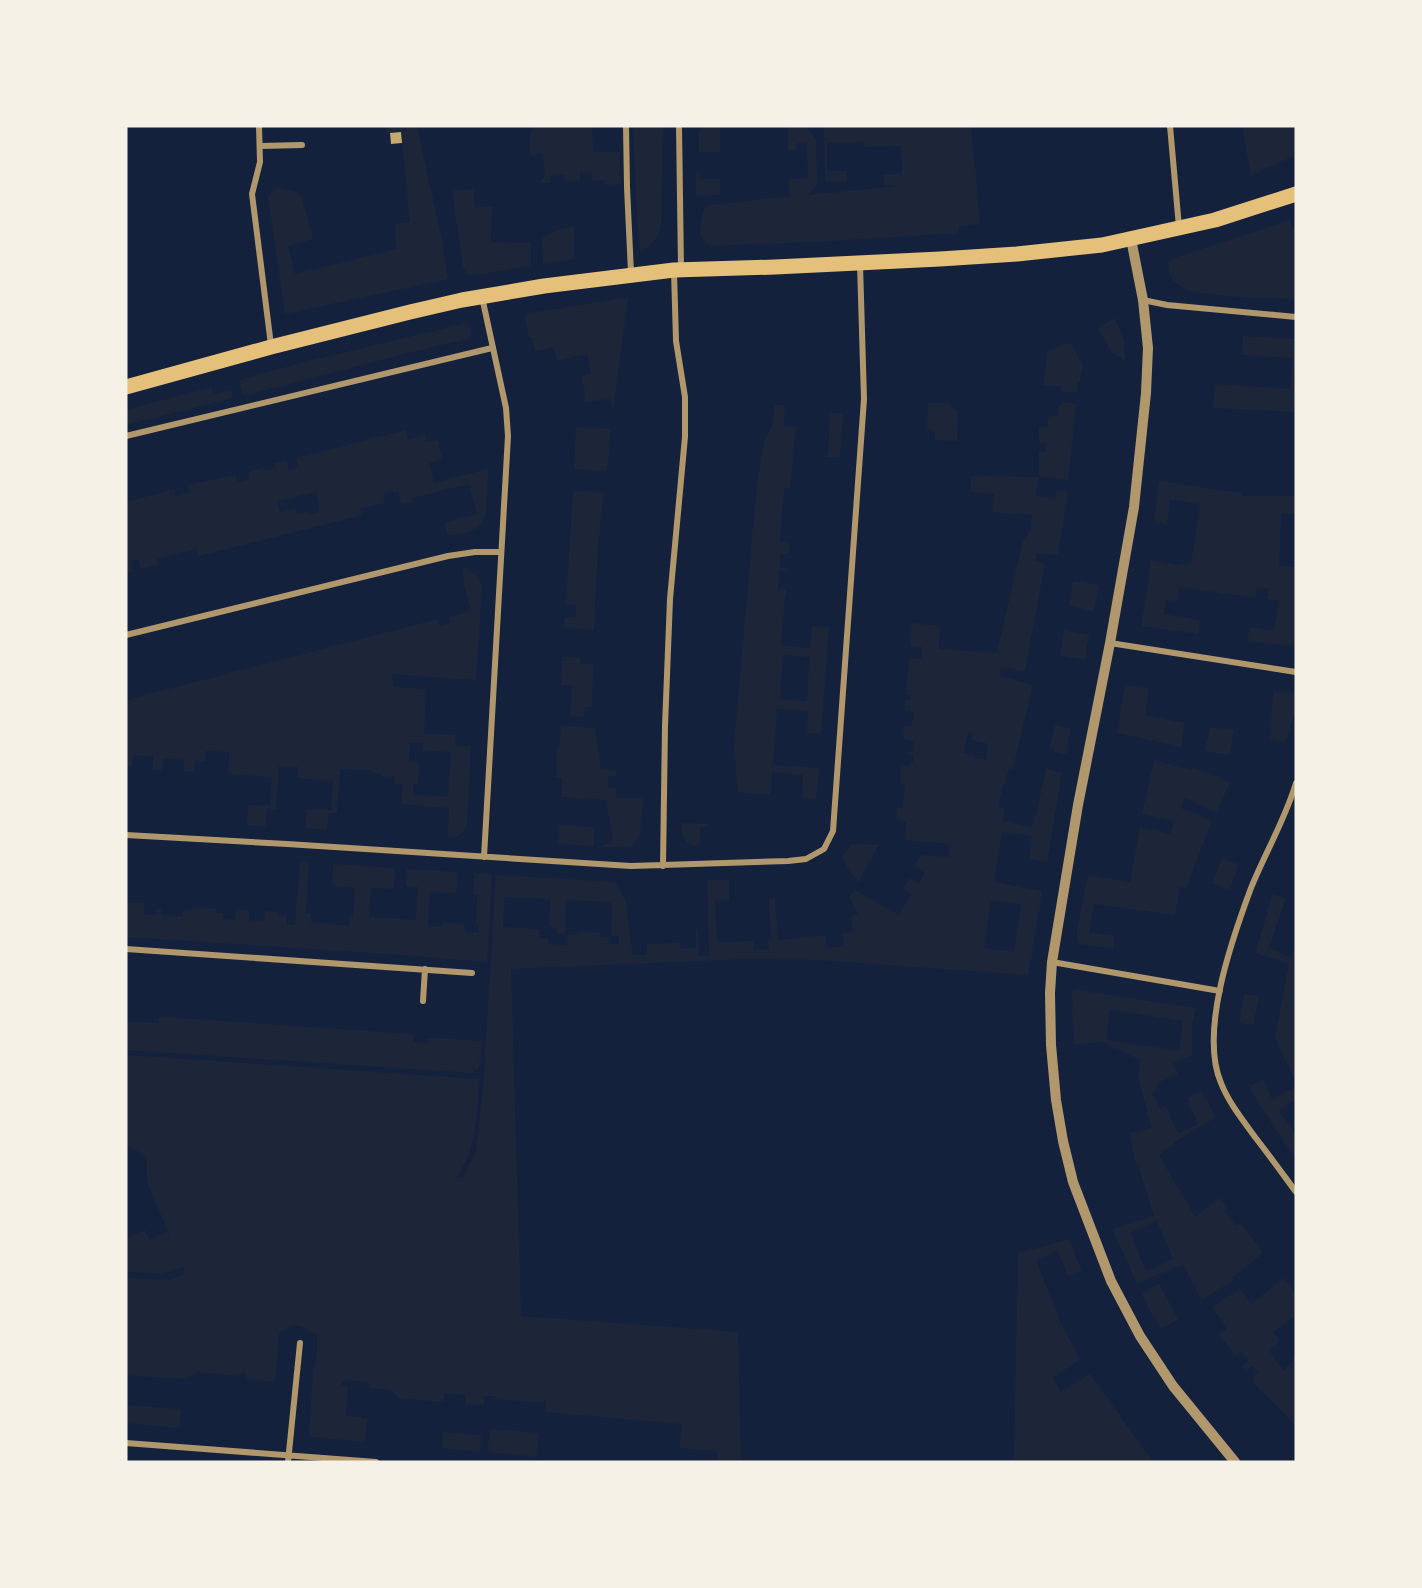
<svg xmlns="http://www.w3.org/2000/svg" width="1422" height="1588" font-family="Poppins,sans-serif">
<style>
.green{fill:#1d2539;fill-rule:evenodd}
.building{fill:#c6a872}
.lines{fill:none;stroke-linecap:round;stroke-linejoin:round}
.minor{stroke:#b1986c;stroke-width:6}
.tertiary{stroke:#b1986c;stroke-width:10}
.primary{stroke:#e5c07b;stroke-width:15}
</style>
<rect width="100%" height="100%" fill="#14213d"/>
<path class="green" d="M386,126H417L442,240L448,279L285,314L268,196L276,187L301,194L313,239L288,246L295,274L396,249L395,224L410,222L401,133H386Z
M531,126H592L593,152H619L621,184L605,185L604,180L592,181L591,172H580V181L564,182V175L550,176V183H540L545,175L543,154H530V134L532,133Z
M633,126H663L661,226C658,239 652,246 640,251L637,215Z
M704,126H720V152H699V130Z
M788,126H805L816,139L817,184L808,195L899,186L884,185V175L902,174L901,146L864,147V142L827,143V171H847V182H825L824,126H971L980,224L959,226L958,233L832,241L711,246C694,237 701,221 705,206L790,196L788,179L808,178L807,144L797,143V151H788Z
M1242,126H1296V155L1251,175Z
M699,171L700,179H720V195L696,196V172Z
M474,189L475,207H492L491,242L531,243V266L469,276L463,267L452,190Z
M1290,220L1292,228L1296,227V299L1239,297L1193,292L1182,287L1174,281L1169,274L1168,262L1177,257Z
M574,226V259L543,264L542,238L554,231Z
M628,297L613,412L611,399L584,402L585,392L581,377L591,374L587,354L557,361L554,347L535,351L532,337H529L524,314Z
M1115,318L1124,341L1125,361L1111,352L1098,328Z
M467,323L471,330V338L408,353L243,396L239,380L301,363Z
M1243,336L1296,339V412L1213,408L1215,384L1290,389L1292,358L1242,355Z
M1071,343L1083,366L1081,373L1080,382H1078L1077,392H1062V386L1043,385L1048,350Z
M211,387L213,394L231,390L233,398L126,425V410Z
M1062,402L1076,404L1068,481L1064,479L1039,476V451L1045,452L1046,444L1040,443L1039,441V428L1048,427V417L1058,415L1059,406Z
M928,403H948L958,413L957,441L935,440V431L927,430Z
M775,405H785L784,426L796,427L790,488H784L780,541L790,543L789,554H780V567L788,568V571L779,570L778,589L787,590L784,601L781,646L810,648L812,626L829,627L821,734L807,733L808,711L777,709L773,765L819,768L816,799L802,798L803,775L772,772L771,795L738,792L734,745L757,484L764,441L772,426ZM783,655L810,657L807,701L780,699Z
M830,413H843L840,457H826L828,452Z
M576,427L611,429L607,471L574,469Z
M406,430L408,439L425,434L426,442L438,440L442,459L429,463L434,483L488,469L486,513C482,533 465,532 448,536L444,523L477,514L469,484L416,497L412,498L413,502L401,504L398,491L383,494L385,503L360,508L362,515L198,556L196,549L157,559L158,565L141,569L138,559L130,561L133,571L126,573V502L174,489L176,496L190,493L188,485L235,475L237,482L250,479L248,472L263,467L264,471L275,469L274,464L286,461L289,470L298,467L296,458ZM316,492L320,511L309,514L308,512L298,514L296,508L280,512L277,501Z
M971,476L1039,477L1036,496L1055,499L1057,490L1068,491L1058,555L1036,553L1035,561L1045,563L1025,671L1001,667L999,676L1033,685L1013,768L1008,770L1005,785H1003L998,807L1005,809L1003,821L1032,827L1034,816H1036L1046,768L1062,773L1047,862L1029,859L1032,836L1002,832L994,882L1042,891L1028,975L819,960L743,959L511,969L521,1316L738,1332L741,1462H717V1451L680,1448L682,1424L546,1412V1401L536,1402L494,1399L496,1396H485L484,1405L465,1404V1395L444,1393L443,1402L399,1398L390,1390L369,1388L370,1384L367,1382L345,1380L341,1385L348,1386L346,1416L367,1418L365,1442L311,1437L309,1433L313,1372L317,1353V1336C305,1325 291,1320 279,1334L275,1382L247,1379L244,1371L239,1376L199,1372L183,1379L126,1375V1278L168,1280L185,1274L183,1267L161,1274L126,1272V1235L128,1238L145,1230L149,1240L167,1232L173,1244L147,1182V1163L145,1156L131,1147H126V1055L479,1079C478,1112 476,1149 457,1177L463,1178L476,1151L483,1090L496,875L615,882L626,901L632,955H647V944L680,943V949L696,948V929H698L699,956L709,955L707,880H729V900L715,901L717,942L753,941L754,950L769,949L768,940H771L769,899L775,898L778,940L825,935L827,948L844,946L842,933L853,932L851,915L858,914L849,897L854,890L899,915L911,894L903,889L909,878L919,883L925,872L915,865L921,855L949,857L950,844L905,840L906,822L896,821L897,808H903L905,784H900L901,766H909L913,762V756L909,753L902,752H913L914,741L903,739L904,726H912L914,712L905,710L906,700H910L911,695H906L909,658L921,659L922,647L910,646L912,623L940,626L939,649L997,653L1022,544L1031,528L1032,515L992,512L994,494L971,492ZM968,732H973L971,740L988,744L986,760L973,758V755L964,753ZM504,897L550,899L549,927L557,928V933L565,934L566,900L612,902L611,936H619V944H608L609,937H600V933L577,931V935H568L567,945L548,944V939L539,938L540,929L503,927ZM991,900L1021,904L1014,952L984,948Z
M1159,481L1241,493V496H1296V514H1281L1279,566L1296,567V647L1248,641L1250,627L1274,631L1279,601L1267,599L1269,589L1257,587L1255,598L1179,587L1178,601L1166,600L1164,614L1200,620L1198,634L1141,626L1149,578L1150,560L1177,565L1192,562L1200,504L1170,499L1167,524L1154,522Z
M573,491L604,492L598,543L594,630L564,627L565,617H576V605L566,604Z
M463,568C473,571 479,576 482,586L476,680L392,674L393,687L426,689L424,734L455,735L456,746H471L467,825C463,835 458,837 448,838L449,808L401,804L403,784H395V777L381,776V773H372V770L340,769L337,813H329L327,830L305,828L307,809L331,810L333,781L297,778L298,767L279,766L276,809H267L266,826L247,825L248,805L270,806L272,777L228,774L229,752L206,751L205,761H195L194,772L183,771L184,760L163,759L162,770H153V756L133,755L132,767H126V700L438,619L440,626L450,623L449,617L471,611L464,585ZM410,743H423V750L451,752L448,797L413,795V784H418L419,762L409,761Z
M1073,581L1099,585L1094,611L1069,606Z
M1064,630L1089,635L1085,660L1060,655Z
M562,657H580V664H593L592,707H585L584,717L570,716L572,685H561Z
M1125,685L1149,689L1145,715L1185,723L1181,747L1117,733Z
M1273,691L1296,694V709L1285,743L1270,740Z
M1055,725L1071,729L1066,754L1049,750Z
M561,726L595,728L601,770H616V776H608V787L616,788V798H643L640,835L632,846L625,847H600L613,840L606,800L561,797L562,778L556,777L557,746L560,745Z
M1210,727L1234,730L1230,755L1205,751Z
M1154,760L1192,770L1193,767L1230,782L1217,812L1184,798L1181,808L1212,821L1186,888L1180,887L1175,915L1094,904L1089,932L1115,936L1113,949L1080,944L1077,939V930L1088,875L1130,882L1140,827L1171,834L1174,821L1142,814Z
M681,823L708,824L709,827H700V846C683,846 682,837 681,823Z
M559,825L594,827V846L558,844Z
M851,844L879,845L858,883L842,858Z
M1222,858L1239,865L1229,890L1212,883Z
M300,862L309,863L306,914H311V922L349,926L350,917H353L355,888L332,886L333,864L395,868L394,889L371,888L369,917L416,920L418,887L406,886L407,869L458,872L456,893L430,892L428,926L441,927L442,923L464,924L465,932L479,933V924L476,923L477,895L473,894L474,873L492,874L487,962L390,954L126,937V903H144V915H156V909H162L161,915L183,917V912H185V910L192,911L193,907L216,909V913H224L223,919L235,920L236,910H249V921L264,922L265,911L278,912V916H287V924L295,925Z
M1273,894L1286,898L1269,949L1291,957L1296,943V1082L1275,1038L1289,963L1255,953Z
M1076,990L1196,1008L1192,1024V1056L1173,1063L1178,1074L1157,1083L1158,1089L1152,1092L1160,1109L1166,1107L1178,1133L1198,1124L1187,1098L1202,1092L1216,1117L1181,1138L1159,1155L1195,1217L1220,1198L1227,1209L1225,1211L1236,1226L1241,1223L1263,1253L1232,1277L1234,1280L1202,1300L1183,1265L1137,1283L1112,1229L1154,1216L1137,1162H1135L1129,1133L1152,1128L1138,1077L1140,1060L1110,1045L1101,1042L1074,1045L1072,992ZM1110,1010L1183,1021L1179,1051L1106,1040ZM1157,1221L1173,1259L1146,1271L1130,1233Z
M1244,994L1259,996L1253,1025L1239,1023Z
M164,1017L413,1034L414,1042L428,1043V1039L435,1038L482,1041L479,1068L471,1073L126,1050V1022L159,1023V1018Z
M1263,1080L1272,1099L1296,1087V1099L1279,1111L1296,1135V1157L1291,1152L1258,1102L1249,1086Z
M1069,1239L1082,1271L1068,1276L1058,1251L1036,1260L1060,1321L1080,1359L1053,1378L1061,1392L1090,1374L1153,1462H1014L1018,1253Z
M1284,1278L1296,1294V1315L1273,1332L1280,1341L1269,1350L1283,1370L1294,1361L1292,1358L1296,1355V1425L1260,1390L1252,1379L1258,1373L1252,1366L1245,1371L1242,1366L1248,1361L1241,1351L1235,1356L1219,1334L1227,1328L1212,1307L1240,1289L1251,1304Z
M1159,1284L1178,1319L1162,1329L1150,1311L1142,1293Z
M126,1405L181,1409L180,1428L126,1423Z
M490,1429L539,1433L537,1457L488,1452Z
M443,1432L481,1435L480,1452L442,1448Z"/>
<path class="building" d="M401,132L402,143L391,144L390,133Z"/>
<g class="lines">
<path class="minor" d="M259,126L260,162L252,194L271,345
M626,126L627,187L631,273
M679,126L681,268
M1170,126L1179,227
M260,146L302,145
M482,297L506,408L508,436L484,857
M1143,300L1167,305L1296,317
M126,436L492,348
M126,635L448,556L475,552H500
M1110,643L1296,672
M1296,783C1285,820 1265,853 1251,888C1232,939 1199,1032 1221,1083C1229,1103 1242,1119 1255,1137C1269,1155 1282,1173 1296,1192
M126,835L287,844L631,866L788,861L806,859L824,849L833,831L864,399L860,264
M663,866L665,726L670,599L685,437V397L676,341L674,271
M126,949L472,973
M1052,962L1220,991
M423,1001L425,969
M126,1443L376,1462
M288,1462L300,1343"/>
<path class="tertiary" d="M1131,239L1143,300L1148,348L1146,393L1134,507L1110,643L1078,805L1052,962L1050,993L1051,1045L1056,1100L1063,1141L1073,1182L1111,1281L1140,1336L1173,1386L1235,1462"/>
<path class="primary" d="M126,387L271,347L410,312L462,300L544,286L674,270L775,267L940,259L1017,254L1102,245L1215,220L1296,194"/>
</g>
<rect width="1422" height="1588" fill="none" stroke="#f6f1e7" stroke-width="255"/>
</svg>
